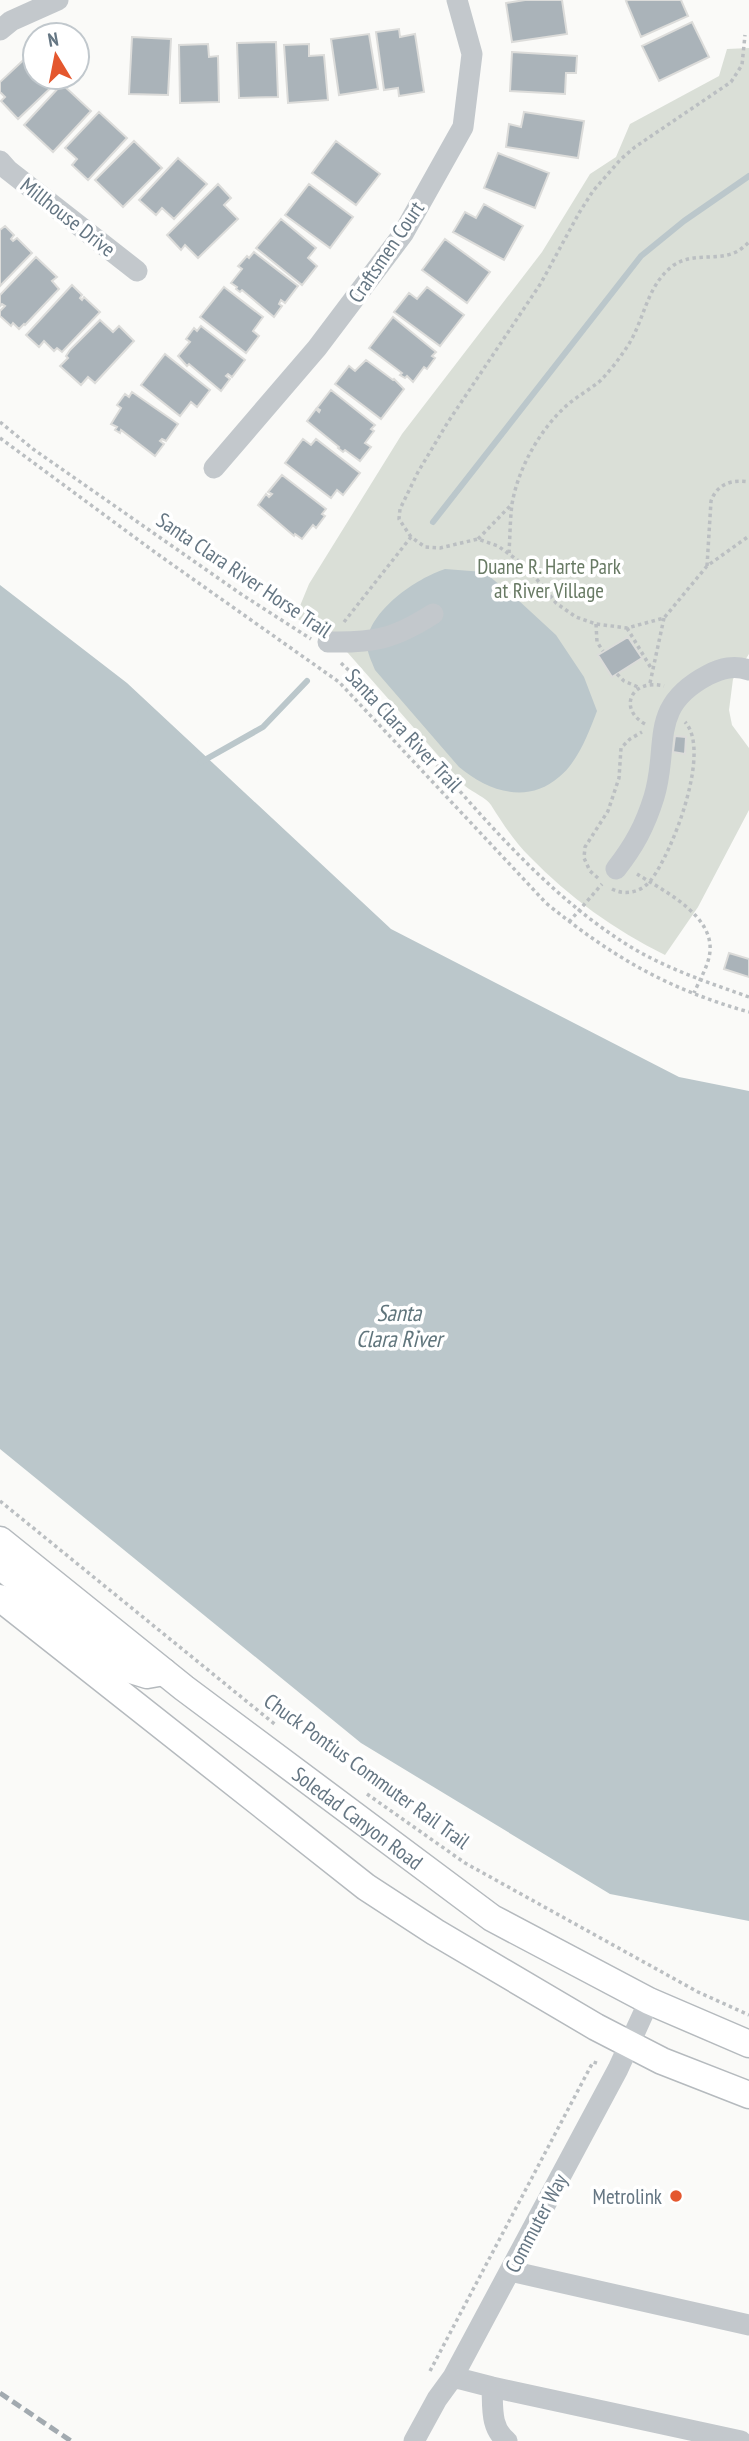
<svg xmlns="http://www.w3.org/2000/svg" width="749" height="2441" font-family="'PT Sans Narrow',sans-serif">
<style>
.green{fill:#dadfd7}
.water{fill:#bbc7cb}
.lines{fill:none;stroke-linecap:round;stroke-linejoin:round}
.stream{stroke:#bbc7cb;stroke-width:6}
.building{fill:#aab3b9;stroke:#dcdcda;stroke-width:2}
.major-casing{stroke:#b5babe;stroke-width:29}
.path{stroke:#bbbfc2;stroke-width:3.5;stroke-dasharray:3.5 3.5;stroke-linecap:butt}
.minor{stroke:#c3c8cc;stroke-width:21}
.major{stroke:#fff;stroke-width:26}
.rail{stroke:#a2aab0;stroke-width:5;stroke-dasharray:10 5;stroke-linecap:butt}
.poi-dot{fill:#e4572e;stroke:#fff;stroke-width:2.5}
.labels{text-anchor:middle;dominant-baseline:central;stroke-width:7;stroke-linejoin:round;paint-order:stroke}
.street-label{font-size:21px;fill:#657683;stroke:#fff}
.park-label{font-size:21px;fill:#687a64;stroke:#fff}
.poi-label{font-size:21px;fill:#657683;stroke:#fff;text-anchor:end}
.water-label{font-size:23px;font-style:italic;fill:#60757c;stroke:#fff}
</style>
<rect width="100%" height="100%" fill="#fafaf8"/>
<path class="green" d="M749,48V654L733,679L729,710L732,725L749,748V810L698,907L665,955C614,930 569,897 530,857C514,841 503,824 491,805C487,798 472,792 465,786L333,636L295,618L309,584L402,434L542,252L590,174L616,157L630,124L719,76L727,49Z"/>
<path class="water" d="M445,569L484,572L517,599L556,635L584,677L597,711C589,732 578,762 559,777C527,805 488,791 459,767L375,670C372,662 367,653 367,644C368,611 417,578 445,569Z
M0,585L127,683L391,929L679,1077L749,1091V1921L610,1894L361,1743L0,1449Z"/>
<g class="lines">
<path class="stream" d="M433,522L641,256L684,221L749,176
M201,762L263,727L307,681"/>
</g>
<path class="building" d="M525,0H562L567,34L512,42L506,3Z
M628,0H681L688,16L641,37L626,1Z
M692,22L709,57L659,81L642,46Z
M399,29L400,37L415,34L424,92L399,96L398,88L384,90L376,32Z
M369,34L378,89L339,95L331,39Z
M132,37L171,39L168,95L129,94Z
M276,42L278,97L239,98L237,43Z
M208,44L209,57L218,56L219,102L180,103L179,45Z
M309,44V56L324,55L328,100L288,103L284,45Z
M32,52L35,55V77H56L59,80L18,119L1,101L5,97L0,92V82Z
M512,52L577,56L576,73H566L565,94L510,91Z
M62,84L91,111L53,152L24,125Z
M99,112L127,138L88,180L72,165L77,159L65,148Z
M524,112L584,121L578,158L506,147L509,124L521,127Z
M134,141L162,168L123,207L95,180Z
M336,141L380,174L356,205L312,173Z
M498,153L549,173L535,208L484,188Z
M178,158L207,184L174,219L162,208L156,215L139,200Z
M218,184L231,198L224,205L238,219L198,258L185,245L181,250L167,235Z
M309,184L353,217L330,248L285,215Z
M484,204L523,226L504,260L453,232L465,212L476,218Z
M281,219L316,248L308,258L317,266L302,285L256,248Z
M5,226L14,235L11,239L13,241L17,238L32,253L0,286V230Z
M445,239L490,272L467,303L422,270Z
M254,252L298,286L285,303L281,300L279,304L282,306L274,317L242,290L240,292L236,289L237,287L231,283L242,269L238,266L247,256L249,258Z
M36,257L57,277L52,281L59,289L25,325L24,324L19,329L13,323L11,326L0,316V311L5,306L2,304L0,306V295Z
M72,285L82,295L80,298L82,300L84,297L100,312L62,352L57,348L54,351L44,341L39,347L26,335Z
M224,287L263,317L253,331L259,336L246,353L200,317Z
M427,287L464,315L440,346L394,312L409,293L417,299Z
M393,317L436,352L432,356L435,358L427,369L424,367L413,382L407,376L405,378L400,375L402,373L369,348Z
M100,320L113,332L119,326L134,341L95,383L88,377L81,385L60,366L68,358L66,356L70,350Z
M201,326L245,360L232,377L228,374L226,376L230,379L221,391L189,364L187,366L178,356L190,342L186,339L194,328L197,331Z
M165,354L210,390L197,407L191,402L180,416L141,385Z
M366,360L393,380L394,379L404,389L381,419L335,384L349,366L355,371Z
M331,390L375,425L371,429L374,431L365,443L371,447L360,461L345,450L343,452L338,448L339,447L307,421L316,409L319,412L320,410L317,408Z
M132,392L178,424L166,441L162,439L160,441L164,444L155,456L121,430L120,433L115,430L117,427L111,424L121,408L117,405L125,394L129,397Z
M303,439L311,445L316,439L360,473L343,495L337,490L331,498L285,463Z
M282,475L326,509L322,514L325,516L316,528L313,525L302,539L295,534L294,536L258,505L266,494L269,497L272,494L268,492Z
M628,637L642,658L612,677L598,655Z
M675,736L686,737L685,754L673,752Z
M729,953L749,959V977L724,969Z"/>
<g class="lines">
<defs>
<g id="major">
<path id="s1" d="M0,1540L184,1688L492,1918L649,2001L749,2044"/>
<path d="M0,1566L131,1670L147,1675L164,1672"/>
<path d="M0,1598L366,1887L435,1932L596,2027L662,2061L749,2095"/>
</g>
</defs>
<use href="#major" class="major-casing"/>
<path class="path" d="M0,422L33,449L241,594L311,639
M0,438L156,553L339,682L546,903C611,956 667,989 749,1012
M411,537L399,519L400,509L418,472L448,422L541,283L579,213L593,191L621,159L635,147L731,82L742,65L745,35
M478,539L512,504
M509,553C510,537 510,520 512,504C518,469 539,431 565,407C576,397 589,390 600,381C610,371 619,359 627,347C645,320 646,285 674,265C692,253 712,260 731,254C738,252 744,247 749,242
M707,566L711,501C717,484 732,479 749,482
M344,622L411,537L425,547L440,548L478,539L498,546L527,567L556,603L576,617L596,624L627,628L664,618L707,566L749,536
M596,624L597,642L603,651
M627,628L651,668
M341,663C439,755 511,871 626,944C664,968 707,982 749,997
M617,674L624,681L638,687
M650,683L664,618
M645,724C617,708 632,678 664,686
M637,874C664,891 713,915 710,951C709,965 699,981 694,993
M598,878L590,871L584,858L585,847L608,811L619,778L621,748L630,739L642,732
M612,889C625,896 642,892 651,880C672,853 712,751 685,722
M569,922L602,884
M0,1501L277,1726
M367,1794L465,1863L698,1992L749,2015
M430,2371L593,2062L600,2064"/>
<path class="minor" d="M0,30L11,21L58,0
M0,161L8,170L137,271
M214,468L317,348L403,234L463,127L472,54L457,0
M328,642C374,643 394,639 433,614
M616,869C634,846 645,826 654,797C670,745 647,707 708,675C722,668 734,665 749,670
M510,2271L749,2325
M453,2377L492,2387L741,2441
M492,2387C493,2407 490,2428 507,2441
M414,2441L437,2399L453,2377L618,2069L649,2001"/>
<use href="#major" class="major"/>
<path class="rail" d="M0,2393L71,2441"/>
</g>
<circle class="poi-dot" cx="676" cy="2196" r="7"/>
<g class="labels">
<g class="street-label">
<text transform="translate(68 217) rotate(38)">Millhouse Drive</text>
<text transform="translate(386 252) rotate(-56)">Craftsmen Court</text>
<text transform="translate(244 575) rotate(34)">Santa Clara River Horse Trail</text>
<text transform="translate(404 730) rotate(47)">Santa Clara River Trail</text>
<text transform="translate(367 1771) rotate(36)">Chuck Pontius Commuter Rail Trail</text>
<text stroke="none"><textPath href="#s1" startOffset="453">Soledad Canyon Road</textPath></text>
<text transform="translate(536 2223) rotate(-62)">Commuter Way</text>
</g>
<g class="park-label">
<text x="549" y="566">Duane R. Harte Park<tspan x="549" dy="24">at River Village</tspan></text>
</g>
<g class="poi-label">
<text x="662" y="2196">Metrolink</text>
</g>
<g class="water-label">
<text x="399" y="1312">Santa<tspan x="399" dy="26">Clara River</tspan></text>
</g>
</g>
<g transform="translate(56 56) rotate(350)"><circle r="33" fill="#ffffff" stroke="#c1c8cd" stroke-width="2"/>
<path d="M0-5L12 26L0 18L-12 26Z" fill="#e4572e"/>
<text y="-10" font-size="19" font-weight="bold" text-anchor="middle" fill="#657683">N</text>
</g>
</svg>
